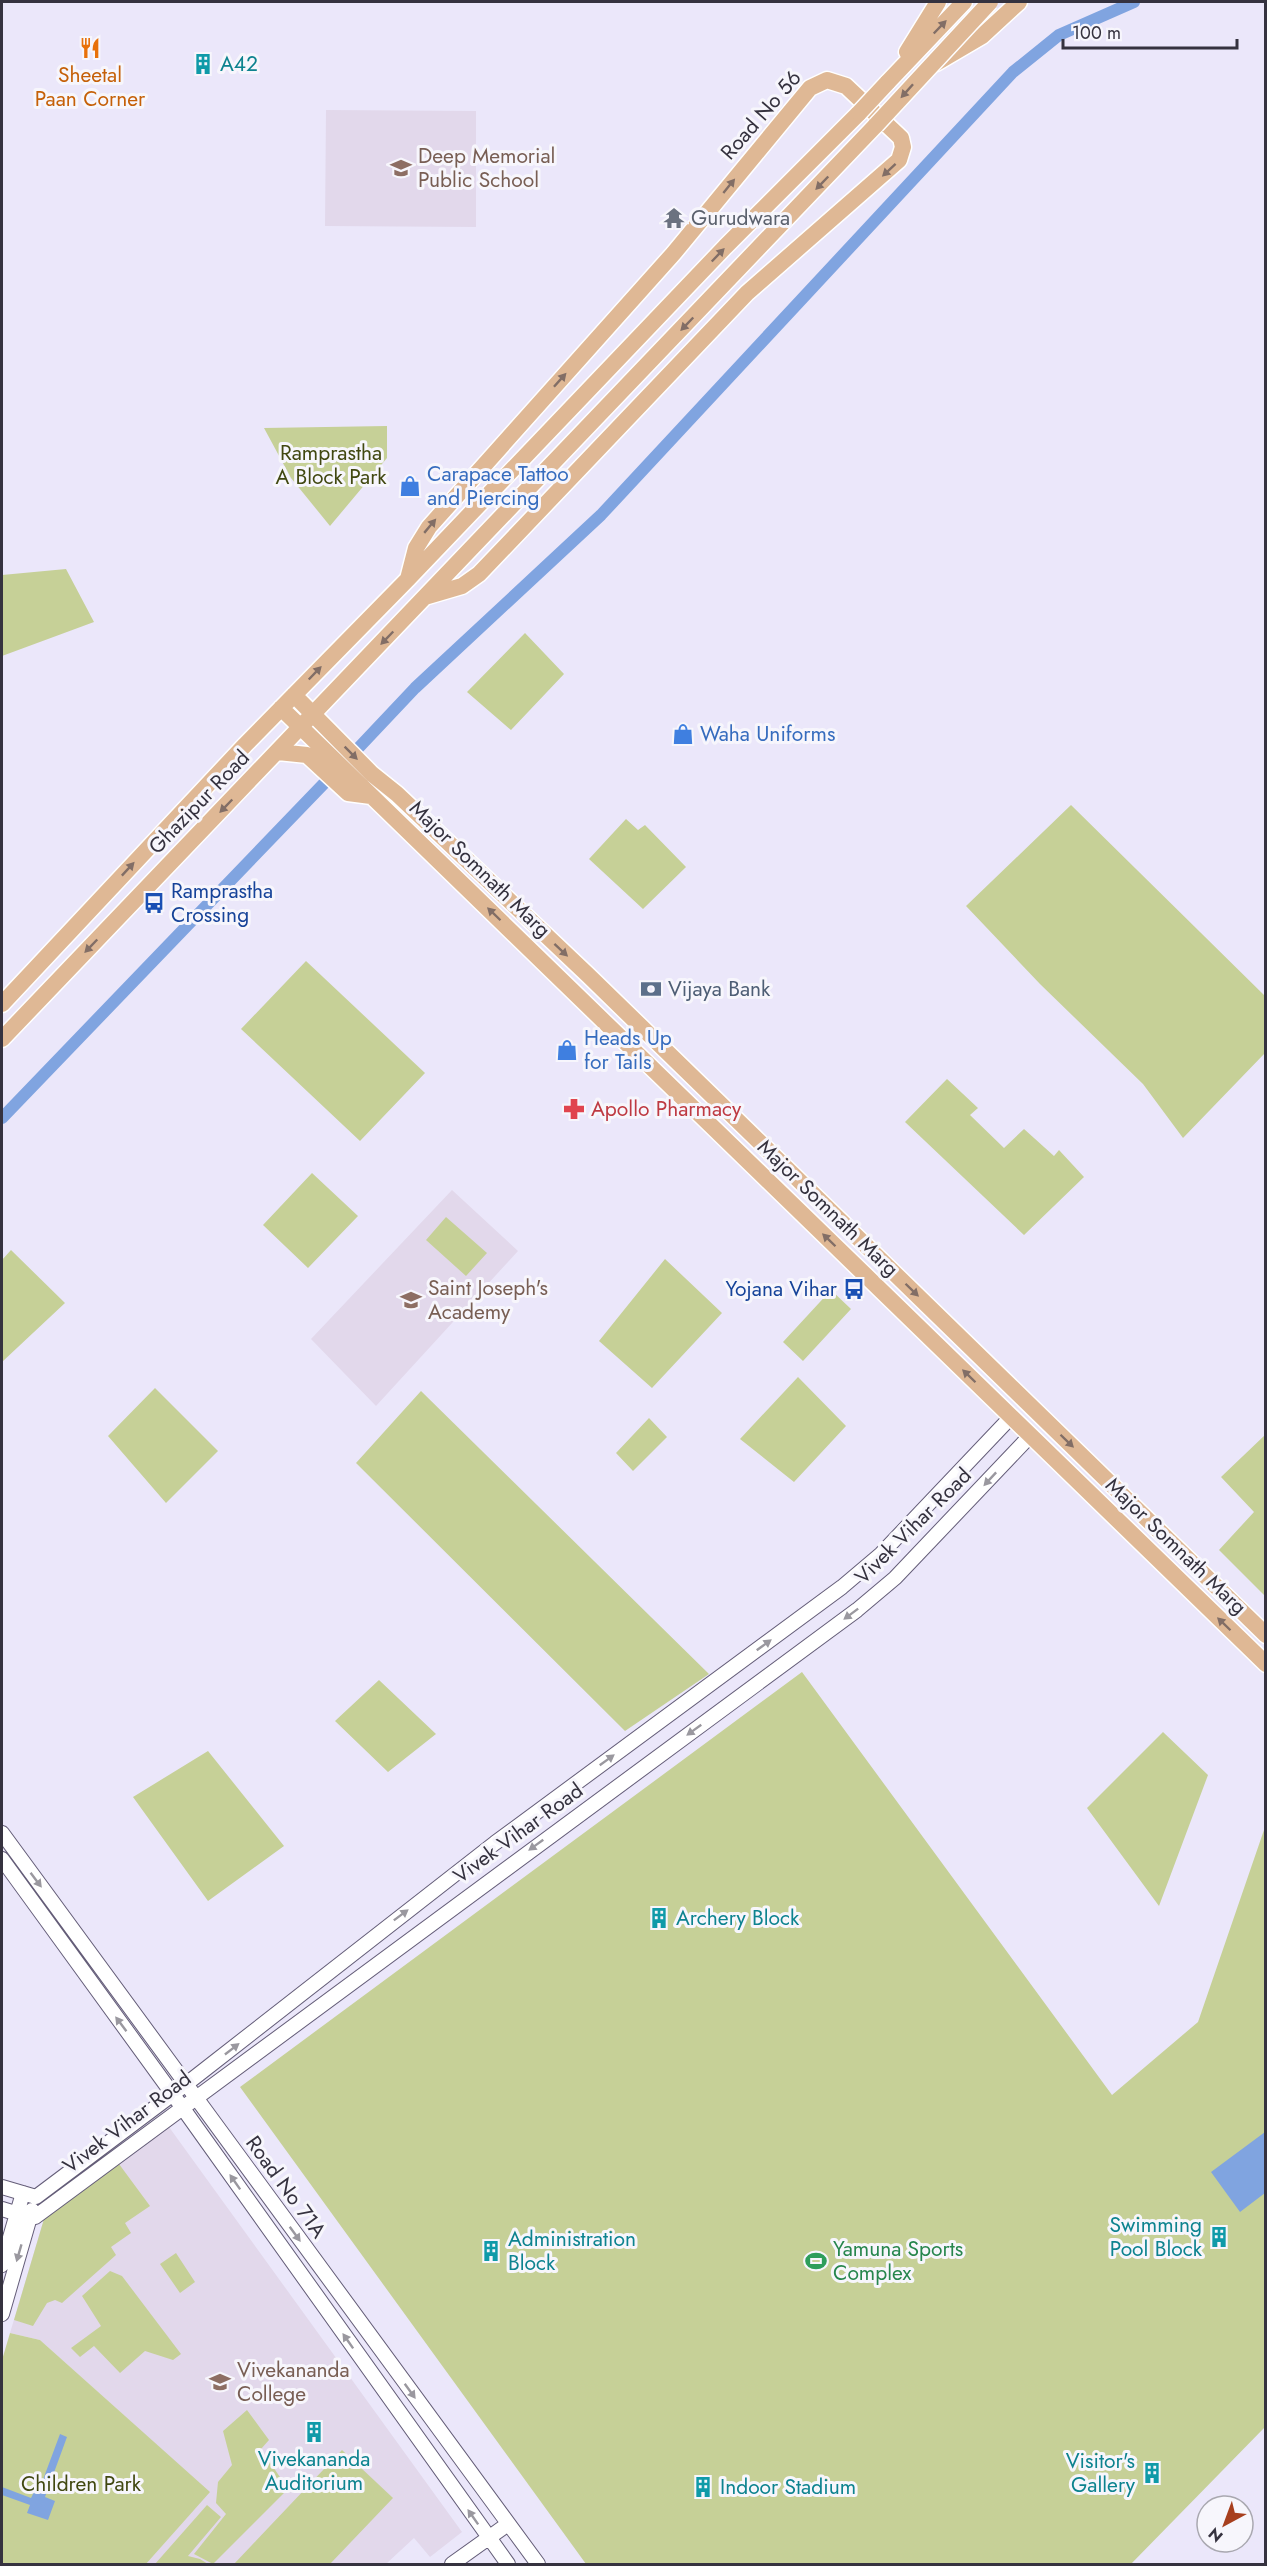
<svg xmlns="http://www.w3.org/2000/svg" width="1267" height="2566" font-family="Jost,sans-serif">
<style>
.education{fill:#e2d8eb}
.green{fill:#c6d097}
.water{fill:#80a4e0}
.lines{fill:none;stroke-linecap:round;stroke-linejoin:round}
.canal{stroke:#80a4e0;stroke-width:12}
.minor-casing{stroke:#645d78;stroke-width:16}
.major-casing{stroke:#fff;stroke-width:19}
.minor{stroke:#fff;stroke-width:14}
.major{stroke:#dfb895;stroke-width:16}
.major-bridge-casing{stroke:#fff;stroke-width:19;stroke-linecap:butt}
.major-bridge{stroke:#dfb895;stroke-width:16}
.oneway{fill:#826e66}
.oneway2{fill:#9a989f}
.labels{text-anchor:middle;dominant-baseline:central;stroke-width:6;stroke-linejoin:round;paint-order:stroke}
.culture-label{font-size:21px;fill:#0d838f;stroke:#f7f6fc;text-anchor:start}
.food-label{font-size:21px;fill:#c56008;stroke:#f7f6fc}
.street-label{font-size:21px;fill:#35323f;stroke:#f7f6fc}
.education-label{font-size:21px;fill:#785e54;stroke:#f7f6fc;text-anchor:start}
.worship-label{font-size:21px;fill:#5b616d;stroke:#f7f6fc;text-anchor:start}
.park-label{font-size:21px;fill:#414811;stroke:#f7f6fc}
.shop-label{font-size:21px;fill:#366cbe;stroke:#f7f6fc;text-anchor:start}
.transit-label{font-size:21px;fill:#164399;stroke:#f7f6fc;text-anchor:start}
.service-label{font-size:21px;fill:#4e5e75;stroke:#f7f6fc;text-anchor:start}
.health-label{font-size:21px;fill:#be3a42;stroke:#f7f6fc;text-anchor:start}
.leisure-label{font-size:21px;fill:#27864d;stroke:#f7f6fc;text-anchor:start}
</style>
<rect width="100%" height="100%" fill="#ebe7fa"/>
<path class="education" d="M326,110L476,111V227L325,226Z
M452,1190L518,1251L376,1406L311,1339Z
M169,2127L462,2532L430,2557L414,2538L386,2564H146L209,2492L40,2340L10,2333L44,2219Z"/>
<path class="green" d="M387,426V458L330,526L291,478L264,428Z
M66,569L94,622L2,656V575Z
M525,633L564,674L511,730L467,692Z
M1071,805L1265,996V1053L1183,1138L1143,1084L1040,984L966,906Z
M626,819L638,830L645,825L686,867L643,909L589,859Z
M306,961L425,1073L360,1141L241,1029Z
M947,1079L978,1108L970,1115L1004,1148L1024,1129L1054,1156L1059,1150L1084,1177L1024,1235L905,1122Z
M312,1173L358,1216L308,1268L263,1225Z
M446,1217L487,1253L466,1276L426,1240Z
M11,1250L65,1303L2,1362V1260Z
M665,1259L722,1313L652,1388L599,1341Z
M831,1290L851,1309L803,1361L783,1342Z
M798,1377L846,1426L794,1482L740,1439Z
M155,1388L218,1451L166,1503L108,1436Z
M421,1391L709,1674L625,1731L356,1463Z
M649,1418L667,1437L633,1471L616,1453Z
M1265,1435V1596L1219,1550L1254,1512L1221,1477Z
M802,1672L1112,2095L1198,2022L1265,1827V2427L1131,2564H586L240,2087Z
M379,1680L436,1734L388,1772L335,1721Z
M1163,1732L1208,1775L1159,1906L1087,1808Z
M208,1751L284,1846L208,1901L133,1797Z
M119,2164L150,2206L125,2223L131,2233L111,2247L116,2255L62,2303L55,2300L47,2303L33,2326L14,2320L44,2219Z
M176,2253L195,2282L180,2293L160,2264Z
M110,2271L122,2276L181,2354L173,2360L145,2351L120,2373L94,2346L80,2357L71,2348L101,2326L82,2296Z
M10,2333L40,2340L210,2492L146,2564H2V2360Z
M247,2410L269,2440L261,2449L288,2489L213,2564L194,2554L226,2514L216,2503L218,2482L232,2465L223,2431Z
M342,2450L393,2498L330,2564H234Z
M207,2505L221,2517L188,2556L200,2559L208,2564H155Z"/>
<path class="water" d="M1265,2132V2193L1240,2212L1211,2172Z
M60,2434L67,2437L45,2497L55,2501L48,2520L27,2513L30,2505L2,2495V2487L31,2498L34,2492L38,2493Z"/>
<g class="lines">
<path class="canal" d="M348,759L415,688L601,515L1013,72L1059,35L1134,2
M2,1118L336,771"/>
<defs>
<path id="minor" d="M2,1833L538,2564
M2,1859L182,2107L508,2564
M2,2187L36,2197L185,2085L495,1843L842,1587L881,1554L1011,1417
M2,2209L31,2218L35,2217L857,1610L895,1578L1030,1436
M2,2265L23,2193
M2,2314L32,2210
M452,2564L508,2524"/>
<path id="major" d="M907,52L938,2
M936,63L982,36L1019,2
M887,83L964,2
M408,579L416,548L429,527L673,254L810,88L827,80L846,86L901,138L903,147L899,160L747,293L479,574L462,586L428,596
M294,695L372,774L397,794L589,976L1266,1635
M281,708L1266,1664
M278,752L307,755L348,793L371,796
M2,1004L245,745L408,579L725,247L859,113
M2,1039L876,125"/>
</defs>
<use href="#minor" class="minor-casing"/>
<use href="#major" class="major-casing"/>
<use href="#minor" class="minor"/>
<use href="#major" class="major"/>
<defs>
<path id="major-bridge" d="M859,113L887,83
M876,125L990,2"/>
</defs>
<use href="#major-bridge" class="major-bridge-casing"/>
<use href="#major-bridge" class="major-bridge"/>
</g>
<defs><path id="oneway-solid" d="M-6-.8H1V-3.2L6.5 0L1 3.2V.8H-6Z" transform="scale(1.5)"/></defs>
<g class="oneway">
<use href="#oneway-solid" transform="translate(940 27) rotate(-46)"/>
<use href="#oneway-solid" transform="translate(907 91) rotate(132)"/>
<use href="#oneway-solid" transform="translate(889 170) rotate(137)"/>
<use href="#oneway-solid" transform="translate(822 183) rotate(134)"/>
<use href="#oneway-solid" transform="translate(729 186) rotate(-51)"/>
<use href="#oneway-solid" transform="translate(718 255) rotate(-46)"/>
<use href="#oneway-solid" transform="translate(687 324) rotate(134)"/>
<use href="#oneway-solid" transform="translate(560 380) rotate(-48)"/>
<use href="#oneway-solid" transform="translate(430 526) rotate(-50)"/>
<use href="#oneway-solid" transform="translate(387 638) rotate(134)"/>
<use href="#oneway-solid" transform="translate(315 673) rotate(-46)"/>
<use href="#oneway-solid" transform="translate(351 753) rotate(45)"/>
<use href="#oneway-solid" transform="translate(226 806) rotate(134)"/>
<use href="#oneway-solid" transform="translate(128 869) rotate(-47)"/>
<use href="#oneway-solid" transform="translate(494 914) rotate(-136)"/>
<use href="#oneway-solid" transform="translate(91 946) rotate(134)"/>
<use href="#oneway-solid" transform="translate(561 950) rotate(43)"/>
<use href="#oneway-solid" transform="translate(829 1240) rotate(-136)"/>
<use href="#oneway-solid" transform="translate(912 1290) rotate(44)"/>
<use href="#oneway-solid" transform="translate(969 1376) rotate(-136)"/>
<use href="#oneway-solid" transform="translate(1067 1441) rotate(44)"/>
<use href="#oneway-solid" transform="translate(1224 1624) rotate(-136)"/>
</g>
<g class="oneway2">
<use href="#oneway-solid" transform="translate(990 1479) rotate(133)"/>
<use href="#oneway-solid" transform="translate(851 1614) rotate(143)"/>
<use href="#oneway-solid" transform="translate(764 1645) rotate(-36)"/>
<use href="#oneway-solid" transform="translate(694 1730) rotate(144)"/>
<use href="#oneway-solid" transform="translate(607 1760) rotate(-36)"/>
<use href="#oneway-solid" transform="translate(536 1845) rotate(144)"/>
<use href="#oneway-solid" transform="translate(36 1880) rotate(53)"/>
<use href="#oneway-solid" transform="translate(401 1915) rotate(-37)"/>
<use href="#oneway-solid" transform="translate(121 2024) rotate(-127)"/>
<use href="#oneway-solid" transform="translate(232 2049) rotate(-38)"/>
<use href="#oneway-solid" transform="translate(235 2182) rotate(-125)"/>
<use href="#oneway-solid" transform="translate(295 2234) rotate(54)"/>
<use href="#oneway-solid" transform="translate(19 2253) rotate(106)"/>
<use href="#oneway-solid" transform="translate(348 2341) rotate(-125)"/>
<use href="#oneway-solid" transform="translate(410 2391) rotate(54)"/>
<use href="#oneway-solid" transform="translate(473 2517) rotate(-125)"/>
</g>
<defs>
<symbol id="restaurant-bare" viewBox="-9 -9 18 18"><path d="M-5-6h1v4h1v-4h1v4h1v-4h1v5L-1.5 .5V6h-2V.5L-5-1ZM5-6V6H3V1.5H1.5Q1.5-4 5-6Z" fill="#e8710a" stroke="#f7f6fc" stroke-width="2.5" paint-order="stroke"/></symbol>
<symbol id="building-bare" viewBox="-9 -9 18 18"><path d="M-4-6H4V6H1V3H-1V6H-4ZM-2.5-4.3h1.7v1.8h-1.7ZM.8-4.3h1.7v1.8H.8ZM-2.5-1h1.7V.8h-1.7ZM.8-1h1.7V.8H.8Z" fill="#0f9aa8" stroke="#f7f6fc" stroke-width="2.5" paint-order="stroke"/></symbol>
<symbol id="school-bare" viewBox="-9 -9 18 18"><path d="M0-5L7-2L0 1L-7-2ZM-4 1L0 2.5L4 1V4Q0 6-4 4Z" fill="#8d6e63" stroke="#f7f6fc" stroke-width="2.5" paint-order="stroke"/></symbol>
<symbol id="temple-bare" viewBox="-9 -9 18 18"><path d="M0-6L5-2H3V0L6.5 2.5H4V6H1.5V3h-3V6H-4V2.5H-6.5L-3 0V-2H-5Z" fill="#6b7280" stroke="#f7f6fc" stroke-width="2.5" paint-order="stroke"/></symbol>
<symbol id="shop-bare" viewBox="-9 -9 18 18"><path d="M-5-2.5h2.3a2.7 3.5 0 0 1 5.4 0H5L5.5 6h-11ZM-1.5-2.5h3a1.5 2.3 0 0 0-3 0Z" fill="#3f7fe0" stroke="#f7f6fc" stroke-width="2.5" paint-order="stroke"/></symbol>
<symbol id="bus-bare" viewBox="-9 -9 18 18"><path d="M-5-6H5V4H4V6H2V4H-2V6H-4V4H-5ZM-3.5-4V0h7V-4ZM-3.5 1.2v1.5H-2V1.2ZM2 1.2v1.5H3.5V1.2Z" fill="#1a4fb4" stroke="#f7f6fc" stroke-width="2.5" paint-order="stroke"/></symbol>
<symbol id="bank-bare" viewBox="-9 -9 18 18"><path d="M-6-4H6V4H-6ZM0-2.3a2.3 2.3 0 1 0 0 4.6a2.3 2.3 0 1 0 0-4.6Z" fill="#5c6f8a" stroke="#f7f6fc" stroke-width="2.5" paint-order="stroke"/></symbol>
<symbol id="pharmacy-bare" viewBox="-9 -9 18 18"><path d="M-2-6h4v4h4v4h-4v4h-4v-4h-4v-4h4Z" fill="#e0444e" stroke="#f7f6fc" stroke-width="2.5" paint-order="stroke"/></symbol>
<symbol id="stadium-bare" viewBox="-9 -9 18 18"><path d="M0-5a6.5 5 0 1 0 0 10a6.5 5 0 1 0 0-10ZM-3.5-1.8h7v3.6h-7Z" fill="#2e9e5b" stroke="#f7f6fc" stroke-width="2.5" paint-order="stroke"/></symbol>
<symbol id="university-bare" viewBox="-9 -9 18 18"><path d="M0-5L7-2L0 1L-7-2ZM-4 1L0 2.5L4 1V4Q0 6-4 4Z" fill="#8d6e63" stroke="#f7f6fc" stroke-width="2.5" paint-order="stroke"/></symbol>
</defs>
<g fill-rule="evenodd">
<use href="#restaurant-bare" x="75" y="33" width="30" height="30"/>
<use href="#building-bare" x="188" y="49" width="30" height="30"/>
<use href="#school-bare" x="386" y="153" width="30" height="30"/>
<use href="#temple-bare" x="659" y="203" width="30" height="30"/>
<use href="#shop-bare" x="395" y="471" width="30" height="30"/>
<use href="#shop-bare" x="668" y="719" width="30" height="30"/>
<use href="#bus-bare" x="139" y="888" width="30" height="30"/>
<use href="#bank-bare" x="636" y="974" width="30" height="30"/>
<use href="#shop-bare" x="552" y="1035" width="30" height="30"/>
<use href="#pharmacy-bare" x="559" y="1094" width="30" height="30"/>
<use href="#bus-bare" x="839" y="1274" width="30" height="30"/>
<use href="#school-bare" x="396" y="1285" width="30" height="30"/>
<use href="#building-bare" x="644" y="1903" width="30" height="30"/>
<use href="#building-bare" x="1204" y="2222" width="30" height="30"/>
<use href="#building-bare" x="476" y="2236" width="30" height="30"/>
<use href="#stadium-bare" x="801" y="2246" width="30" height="30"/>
<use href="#university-bare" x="205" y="2367" width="30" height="30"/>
<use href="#building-bare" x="299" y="2417" width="30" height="30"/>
<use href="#building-bare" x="1137" y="2458" width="30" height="30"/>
<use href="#building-bare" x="688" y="2472" width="30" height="30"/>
</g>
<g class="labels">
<g class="culture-label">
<text x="220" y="64">A42</text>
<text x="676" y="1918">Archery Block</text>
<text x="1202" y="2225" text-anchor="end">Swimming<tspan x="1202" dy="24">Pool Block</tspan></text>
<text x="508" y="2239">Administration<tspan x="508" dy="24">Block</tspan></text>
<text x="314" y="2459" text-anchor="middle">Vivekananda<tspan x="314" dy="24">Auditorium</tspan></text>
<text x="1135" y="2461" text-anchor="end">Visitor's<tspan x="1135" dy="24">Gallery</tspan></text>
<text x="720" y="2487">Indoor Stadium</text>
</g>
<g class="food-label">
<text x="90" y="75">Sheetal<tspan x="90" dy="24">Paan Corner</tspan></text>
</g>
<g class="street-label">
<text transform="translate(761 115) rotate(-49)">Road No 56</text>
<text transform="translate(199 802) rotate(-46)">Ghazipur Road</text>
<text transform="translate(480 869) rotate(44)">Major Somnath Marg</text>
<text transform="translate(828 1208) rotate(44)">Major Somnath Marg</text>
<text transform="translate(913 1526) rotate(-45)">Vivek Vihar Road</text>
<text transform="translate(1176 1546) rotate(44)">Major Somnath Marg</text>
<text transform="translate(518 1833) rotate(-36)">Vivek Vihar Road</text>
<text transform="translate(127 2122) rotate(-37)">Vivek Vihar Road</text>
<text transform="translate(286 2187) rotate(54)">Road No 71A</text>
</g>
<g class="education-label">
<text x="418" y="156">Deep Memorial<tspan x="418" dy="24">Public School</tspan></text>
<text x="428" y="1288">Saint Joseph's<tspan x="428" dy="24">Academy</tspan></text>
<text x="237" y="2370">Vivekananda<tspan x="237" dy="24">College</tspan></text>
</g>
<g class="worship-label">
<text x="691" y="218">Gurudwara</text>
</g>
<g class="park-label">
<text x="331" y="453">Ramprastha<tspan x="331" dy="24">A Block Park</tspan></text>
<text x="81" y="2484">Children Park</text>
</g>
<g class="shop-label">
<text x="427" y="474">Carapace Tattoo<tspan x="427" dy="24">and Piercing</tspan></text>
<text x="700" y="734">Waha Uniforms</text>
<text x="584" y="1038">Heads Up<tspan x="584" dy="24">for Tails</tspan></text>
</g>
<g class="transit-label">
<text x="171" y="891">Ramprastha<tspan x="171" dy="24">Crossing</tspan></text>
<text x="837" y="1289" text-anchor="end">Yojana Vihar</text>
</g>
<g class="service-label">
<text x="668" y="989">Vijaya Bank</text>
</g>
<g class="health-label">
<text x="591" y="1109">Apollo Pharmacy</text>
</g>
<g class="leisure-label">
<text x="833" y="2249">Yamuna Sports<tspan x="833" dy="24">Complex</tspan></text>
</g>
</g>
<rect width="1267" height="2566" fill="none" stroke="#35323f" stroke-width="6"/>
<g transform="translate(1225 2524) rotate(221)"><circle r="28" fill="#f7f6fc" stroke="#a9a8b0" stroke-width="1.5"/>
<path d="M0-4.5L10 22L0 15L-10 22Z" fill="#a73f1e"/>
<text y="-9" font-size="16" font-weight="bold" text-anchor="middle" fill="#35323f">N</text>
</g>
<path d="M1063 39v9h174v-9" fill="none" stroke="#35323f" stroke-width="3"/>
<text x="1072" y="39" font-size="18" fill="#35323f" stroke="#f7f6fc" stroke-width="4.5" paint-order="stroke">100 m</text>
</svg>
